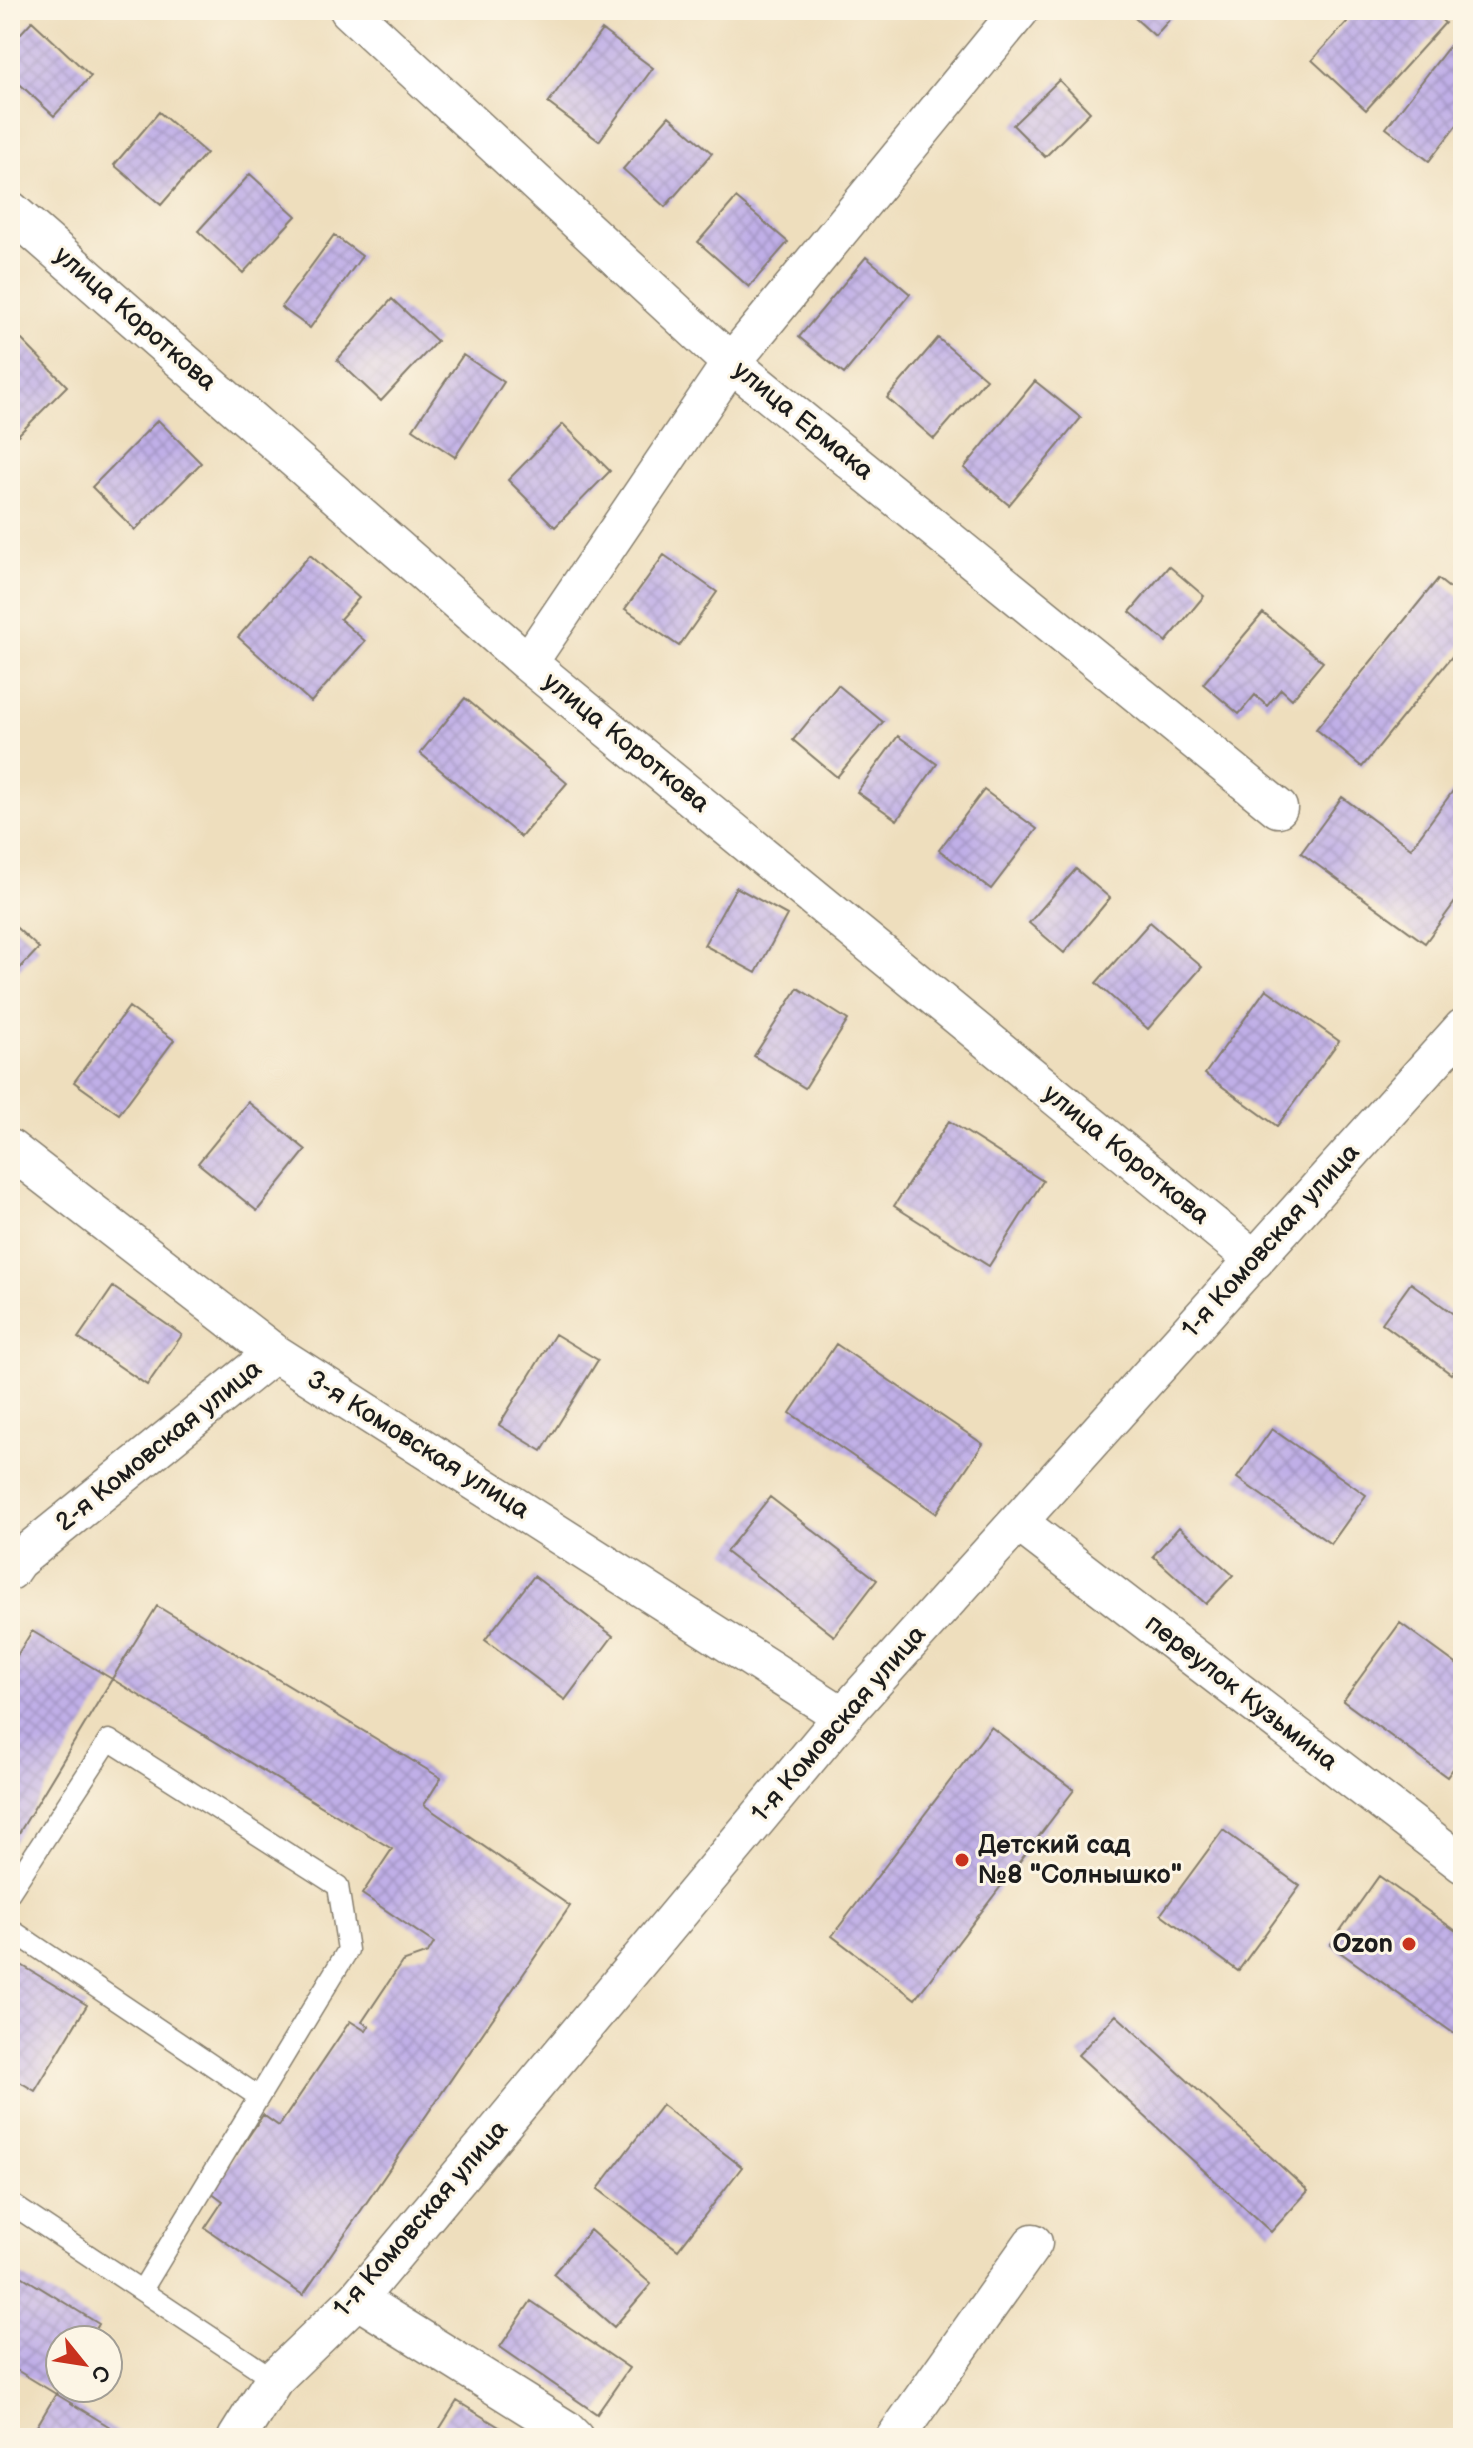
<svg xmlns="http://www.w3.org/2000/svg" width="1473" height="2448" font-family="'Balsamiq Sans',sans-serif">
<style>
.building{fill:url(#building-cross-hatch)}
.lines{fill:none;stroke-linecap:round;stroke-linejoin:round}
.service-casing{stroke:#857d6c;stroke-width:23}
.minor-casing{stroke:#857d6c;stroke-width:41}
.service{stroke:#fff;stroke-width:20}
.minor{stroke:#fff;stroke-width:38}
.poi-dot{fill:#c8321e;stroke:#fcf5e5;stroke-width:3}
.labels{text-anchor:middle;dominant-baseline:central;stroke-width:6;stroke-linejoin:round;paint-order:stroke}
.street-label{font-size:26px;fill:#1c1c1c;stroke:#fcf5e5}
.poi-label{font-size:26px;font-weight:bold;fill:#1c1c1c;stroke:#fcf5e5;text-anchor:start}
</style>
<defs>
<pattern id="building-cross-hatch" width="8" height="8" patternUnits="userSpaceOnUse" patternTransform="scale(2)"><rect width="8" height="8" fill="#c0afe7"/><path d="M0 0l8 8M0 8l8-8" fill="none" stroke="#a496c6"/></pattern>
</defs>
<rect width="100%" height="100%" fill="#fcf5e5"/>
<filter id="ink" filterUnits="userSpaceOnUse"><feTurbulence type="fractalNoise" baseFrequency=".0125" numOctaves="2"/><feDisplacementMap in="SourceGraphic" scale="16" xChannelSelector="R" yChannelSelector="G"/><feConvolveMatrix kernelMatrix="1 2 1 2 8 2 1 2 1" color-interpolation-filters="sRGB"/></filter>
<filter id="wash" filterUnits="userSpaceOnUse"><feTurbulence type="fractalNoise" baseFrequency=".006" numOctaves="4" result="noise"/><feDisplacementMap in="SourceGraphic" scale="32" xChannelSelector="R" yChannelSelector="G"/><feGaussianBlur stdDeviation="1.8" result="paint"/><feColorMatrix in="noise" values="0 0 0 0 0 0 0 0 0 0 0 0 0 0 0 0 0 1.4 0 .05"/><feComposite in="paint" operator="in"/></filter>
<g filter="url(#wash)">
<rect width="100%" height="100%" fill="#eedebd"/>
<g id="blocks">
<path class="building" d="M1126,10H1178L1155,36Z
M1358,10H1431L1445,23L1366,110L1312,60Z
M32,21L91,76L54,116L10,75V45Z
M602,30L653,68L599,141L548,103Z
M1454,40L1463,47V117L1429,161L1386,128Z
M1059,80L1090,112L1045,157L1013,125Z
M159,112L206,153L161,205L114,165Z
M669,116L712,153L665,207L623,169Z
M250,174L296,216L243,273L198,231Z
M736,198L788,242L749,287L698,242Z
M334,235L362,256L310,328L281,307Z
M866,257L910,294L844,374L799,337Z
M392,299L437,341L381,401L337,360Z
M18,336L67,386L10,443V344Z
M938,338L986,379L934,439L887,398Z
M463,355L504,382L455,457L413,429Z
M1035,381L1081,418L1009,505L964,468Z
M158,420L201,463L135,530L92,487Z
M563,424L610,471L555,527L508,480Z
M310,555L359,598L340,619L365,641L311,702L238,637Z
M664,555L717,592L679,646L625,609Z
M1169,566L1204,596L1166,642L1130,612Z
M1438,579L1463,599V643L1362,767L1316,729Z
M1263,613L1323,662L1292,699L1281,689L1267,706L1255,695L1239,714L1203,684Z
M838,685L883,722L837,777L793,740Z
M465,698L567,783L521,837L420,753Z
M898,736L937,764L897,820L857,792Z
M1463,777V891L1425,943L1301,853L1342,797L1411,848Z
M984,790L1037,829L991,889L939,850Z
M1076,869L1110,898L1064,953L1029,923Z
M736,887L787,915L756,973L704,945Z
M10,922L39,948L10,979Z
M1150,922L1202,967L1148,1029L1096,983Z
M798,988L848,1020L805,1088L754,1056Z
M1266,989L1339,1041L1277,1126L1205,1074Z
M129,1007L174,1040L119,1114L74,1082Z
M248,1102L306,1150L257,1211L198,1163Z
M949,1121L1043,1181L989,1266L894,1206Z
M1411,1283L1463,1321V1359L1451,1374L1382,1323Z
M113,1287L182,1335L147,1385L78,1338Z
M555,1334L598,1360L542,1451L499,1425Z
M836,1344L983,1444L936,1513L790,1413Z
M1272,1429L1366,1495L1331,1544L1237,1478Z
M770,1497L877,1580L834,1636L726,1552Z
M1179,1527L1233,1575L1206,1604L1153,1556Z
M534,1576L613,1636L565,1700L485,1640Z
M157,1606L441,1778L424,1805L570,1906L303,2295L205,2228L223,2201L211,2192L263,2115L279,2126L350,2021L366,2031L369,2026L362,2022L402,1962L428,1953L434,1943L362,1894L392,1849L112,1679Z
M1400,1623L1463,1669V1755L1447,1777L1343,1701Z
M32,1631L112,1679L10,1848V1667Z
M991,1727L1074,1790L915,1999L832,1936Z
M1223,1830L1300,1886L1238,1971L1161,1914Z
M1379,1876L1463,1936V2040L1330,1945Z
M10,1958L87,2005L35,2091L10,2076Z
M1116,2015L1308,2191L1271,2232L1078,2055Z
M662,2105L742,2167L678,2250L598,2189Z
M590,2230L651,2284L614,2327L553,2274Z
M10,2269L99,2324L90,2340H60V2388L56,2394L10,2366Z
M531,2301L629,2368L597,2414L500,2347Z
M56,2394L128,2438H30Z
M457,2401L517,2438H434Z"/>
</g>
</g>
<g filter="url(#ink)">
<use href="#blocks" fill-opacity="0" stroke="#857d6c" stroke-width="2"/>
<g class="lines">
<defs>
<path id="service" d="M10,1892L109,1740L338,1886L348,1950L142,2290
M10,1929L259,2097
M10,2203L274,2379"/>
<path id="minor" d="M349,10L731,363L1278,808
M10,210L528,663L1255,1260
M528,663L731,363L1020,10
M10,1149L274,1353L843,1716
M1018,1522L1463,1864
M10,1571L17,1561L274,1353
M357,2299L565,2429L574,2438
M237,2438L274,2379L357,2299L843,1716L1463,1028
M895,2438L1033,2243"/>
</defs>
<use href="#service" class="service-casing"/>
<use href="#minor" class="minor-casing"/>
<use href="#service" class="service"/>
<use href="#minor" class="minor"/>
</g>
</g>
<g class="poi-dot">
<circle cx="962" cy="1860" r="8"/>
<circle cx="1409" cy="1944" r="8"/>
</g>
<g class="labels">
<g class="street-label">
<text transform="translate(135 319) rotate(41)">улица Короткова</text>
<text transform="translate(803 421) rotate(39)">улица Ермака</text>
<text transform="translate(626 743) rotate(39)">улица Короткова</text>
<text transform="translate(1126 1155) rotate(39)">улица Короткова</text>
<text transform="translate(1271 1241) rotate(-48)">1-я Комовская улица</text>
<text transform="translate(418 1445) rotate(32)">3-я Комовская улица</text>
<text transform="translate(159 1446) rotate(-39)">2-я Комовская улица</text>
<text transform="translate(1241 1693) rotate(38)">переулок Кузьмина</text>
<text transform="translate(839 1724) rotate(-49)">1-я Комовская улица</text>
<text transform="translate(421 2219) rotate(-49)">1-я Комовская улица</text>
</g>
<g class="poi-label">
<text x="978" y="1845">Детский сад<tspan x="978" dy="30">№8 "Солнышко"</tspan></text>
<text x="1393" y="1944" text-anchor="end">Ozon</text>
</g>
</g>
<rect width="1473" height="2448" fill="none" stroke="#fcf5e5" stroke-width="40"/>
<g transform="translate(84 2364) rotate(120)"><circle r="38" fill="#fcf5e5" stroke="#a29e95" stroke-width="2"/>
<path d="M0-6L14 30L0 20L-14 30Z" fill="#c8321e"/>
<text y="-12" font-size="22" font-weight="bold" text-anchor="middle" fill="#1c1c1c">С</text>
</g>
</svg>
